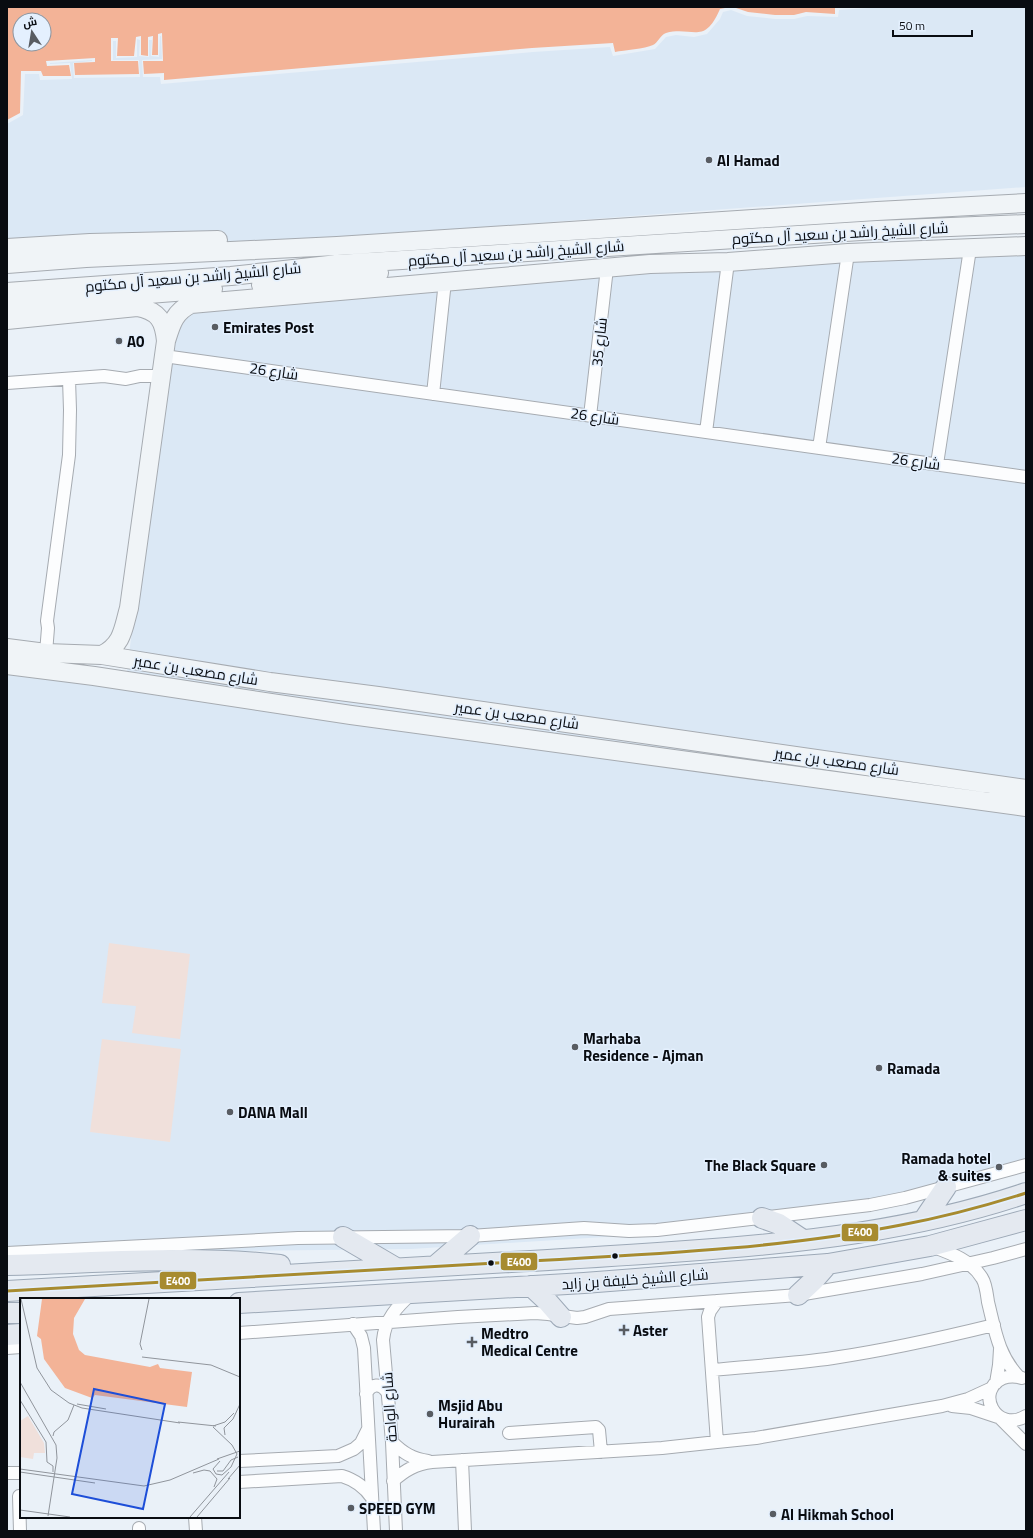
<svg xmlns="http://www.w3.org/2000/svg" width="1033" height="1538" font-family="'Titillium Web',Cairo,sans-serif">
<style>
.built{fill:#dbe8f5}
.green{fill:#f0e0db}
.water{fill:#f3b397;fill-rule:evenodd}
.lines{fill:none;stroke-linecap:round;stroke-linejoin:round}
.street-casing{stroke:#a6abb1;stroke-width:14}
.secondary-casing{stroke:#a6abb1;stroke-width:20}
.primary-casing{stroke:#9da9b7;stroke-width:22}
.street{stroke:#fcfdfe;stroke-width:12}
.secondary{stroke:#f0f4f7;stroke-width:18}
.primary{stroke:#e4e9f0;stroke-width:20}
.bus-1-casing{stroke:#e4f0fe;stroke-width:6}
.bus-1{stroke:#a78b30;stroke-width:3}
.poi-dot{fill:#585c62;stroke:#e4f0fe;stroke-width:1.5}
.bus-dot{fill:#090c11;stroke:#e4f0fe;stroke-width:1.5}
.labels{text-anchor:middle;dominant-baseline:central;stroke-width:3;stroke-linejoin:round;paint-order:stroke}
.poi-label{font-size:15px;font-weight:bold;fill:#090c11;stroke:#e4f0fe;text-anchor:start}
.street-label{font-size:15px;fill:#090c11;stroke:#e4f0fe}
.inset-road{fill:none;stroke:#90959c;stroke-width:1}
.view{fill:#1d4ed8;fill-opacity:0.15;stroke:#1d4ed8;stroke-width:2}
.inset-edge{fill:none;stroke:#090c11;stroke-width:2}
.line-badge{stroke:#e4f0fe;stroke-width:1.5}
.badge-label{font-size:11px;text-anchor:middle;font-weight:bold;fill:#fff}
</style>
<rect width="100%" height="100%" fill="#eaf1f8"/>
<path class="built" d="M884,7H1026V187L7,262V124L23,115L25,74H39L40,80L72,79L70,63L50,64V63L92,60V61L73,63L74,78L140,77L139,60H113V41H116V58L137,57V39L140,40L139,56L149,57V40H152L151,56L159,57L160,36H161L162,59L142,60L143,77H160L161,84L533,52L610,47L613,56L655,49L666,37L676,35L694,37L707,34L720,19L723,12L731,10L747,16L775,19H794L807,16L838,17L839,10Z
M1026,241V1170L882,1210L701,1231L411,1249L55,1253L7,1256V673L125,688L171,309L531,265Z"/>
<path class="green" d="M109,943L190,954L180,1039L132,1033L136,1006L102,1003Z
M102,1039L181,1049L170,1142L90,1132Z"/>
<path class="water" d="M7,7H730L720,9C704,46 693,26 666,33C660,35 658,43 653,45C645,49 624,50 615,52L613,43L532,48L164,80V73L144,74L143,61H163L162,33L158,34V55H152L153,36L148,37V56L141,55V36L136,37L134,56H117L118,38H111V61H138L139,74L75,75L74,63L95,62V58L46,61L47,66L69,65L71,76H43L41,71H21L20,113L7,120ZM20,20H44V44H20Z
M733,7H835V14L806,12L794,15H775L748,12Z"/>
<g class="lines">
<defs>
<path id="street" d="M164,356L1026,477
M7,383L104,376L126,379L140,376H162
M433,394L445,281
M590,416L607,268
M706,432L728,262
M819,448L848,253
M937,464L970,249
M46,653L48,628L47,621L69,455L70,410L69,379
M931,1246C950,1253 971,1260 982,1278C986,1284 987,1295 988,1302C995,1330 998,1355 1019,1377
M7,1253L298,1238L470,1236L584,1228L629,1231L657,1230L870,1205L905,1198L1026,1165
M353,1324L361,1336L364,1348L374,1531
M239,1333L458,1317L535,1313L548,1314L577,1318L585,1317L609,1309L798,1295L922,1274L993,1258L1026,1249
M7,1348L21,1347
M712,1370C752,1366 793,1364 833,1358C887,1350 941,1338 994,1325
M1022,1378C1016,1376 1009,1376 1003,1378C974,1391 996,1434 1026,1416
M996,1383L999,1365L1000,1349
M366,1394C371,1383 381,1383 387,1392
M952,1406L971,1408L998,1417
M1000,1418L1026,1444
M509,1433L596,1427L599,1430L601,1452
M392,1442C403,1453 413,1459 428,1461
M717,1442L708,1317L710,1311L717,1301
M462,1460L465,1531
M239,1461L338,1456L354,1449L361,1443L368,1429
M7,1473H21
M393,1481C405,1470 416,1464 432,1462L662,1448L717,1442L756,1438L942,1406L968,1399L992,1388
M239,1482L342,1476C355,1480 364,1486 372,1498
M19,1496L20,1531
M195,1517L196,1531
M139,1528V1531
M396,1531L392,1442L383,1340C385,1319 397,1307 412,1293"/>
<path id="secondary" d="M7,248L90,243L218,240
M7,264L86,258L337,246L877,211L1026,203
M261,285L379,273
M7,292L231,276L338,264L877,230L1026,224
M7,305L213,289
M7,320L137,307C159,311 164,321 166,341
M7,648L46,653L102,655L270,682L378,696L1026,789
M102,655C123,644 123,629 129,608L166,341C171,325 174,312 191,304L650,264L728,262L848,253L1026,246
M7,665L94,676L351,715L1026,807"/>
<path id="primary" d="M762,1218L779,1224L803,1240
M923,1221L946,1187
M343,1237L396,1268
M7,1265C98,1263 189,1255 280,1265
M435,1266L470,1236
M531,1286L547,1301L561,1317
M7,1291C175,1281 343,1271 511,1262C570,1259 628,1255 686,1251C801,1243 917,1230 1026,1193
M798,1295L814,1280L828,1264
M239,1303L584,1283L828,1264L930,1246L1026,1220
M7,1313H21
M7,1335L21,1334"/>
</defs>
<use href="#street" class="street-casing"/>
<use href="#secondary" class="secondary-casing"/>
<use href="#primary" class="primary-casing"/>
<use href="#street" class="street"/>
<use href="#secondary" class="secondary"/>
<use href="#primary" class="primary"/>
<defs>
<path id="bus-1" d="M7,1291C170,1281 333,1272 496,1263C631,1255 768,1251 901,1225C944,1217 985,1206 1026,1193"/>
</defs>
<use href="#bus-1" class="bus-1-casing"/>
<use href="#bus-1" class="bus-1"/>
</g>
<g class="poi-dot">
<circle cx="709" cy="160" r="4"/>
<circle cx="215" cy="327" r="4"/>
<circle cx="119" cy="341" r="4"/>
<circle cx="575" cy="1047" r="4"/>
<circle cx="879" cy="1068" r="4"/>
<circle cx="230" cy="1112" r="4"/>
<circle cx="824" cy="1165" r="4"/>
<circle cx="999" cy="1167" r="4"/>
<path d="M622 1324h4v4h4v4h-4v4h-4v-4h-4v-4h4z"/>
<path d="M470 1336h4v4h4v4h-4v4h-4v-4h-4v-4h4z"/>
<circle cx="430" cy="1414" r="4"/>
<circle cx="351" cy="1508" r="4"/>
<circle cx="773" cy="1514" r="4"/>
</g>
<g class="bus-dot">
<circle cx="615" cy="1256" r="3.5"/>
<circle cx="491" cy="1263" r="3.5"/>
</g>
<g class="labels">
<g class="poi-label">
<text x="717" y="160">Al Hamad</text>
<text x="223" y="327">Emirates Post</text>
<text x="127" y="341">A0</text>
<text x="583" y="1038">Marhaba<tspan x="583" dy="17">Residence - Ajman</tspan></text>
<text x="887" y="1068">Ramada</text>
<text x="238" y="1112">DANA Mall</text>
<text x="991" y="1158" text-anchor="end">Ramada hotel<tspan x="991" dy="17">&amp; suites</tspan></text>
<text x="816" y="1165" text-anchor="end">The Black Square</text>
<text x="633" y="1330">Aster</text>
<text x="481" y="1333">Medtro<tspan x="481" dy="17">Medical Centre</tspan></text>
<text x="438" y="1405">Msjid Abu<tspan x="438" dy="17">Hurairah</tspan></text>
<text x="359" y="1508">SPEED GYM</text>
<text x="781" y="1514">Al Hikmah School</text>
</g>
<g class="street-label">
<text transform="translate(840 233) rotate(-3)">شارع الشيخ راشد بن سعيد آل مكتوم</text>
<text transform="translate(516 253) rotate(-4)">شارع الشيخ راشد بن سعيد آل مكتوم</text>
<text transform="translate(193 277) rotate(-5)">شارع الشيخ راشد بن سعيد آل مكتوم</text>
<text transform="translate(599 342) rotate(-84)">شارع 35</text>
<text transform="translate(274 371) rotate(8)">شارع 26</text>
<text transform="translate(595 416) rotate(8)">شارع 26</text>
<text transform="translate(916 461) rotate(8)">شارع 26</text>
<text transform="translate(196 670) rotate(9)">شارع مصعب بن عمير</text>
<text transform="translate(517 715) rotate(8)">شارع مصعب بن عمير</text>
<text transform="translate(837 761) rotate(8)">شارع مصعب بن عمير</text>
<text transform="translate(635 1279) rotate(-4)">شارع الشيخ خليفة بن زايد</text>
<text transform="translate(389 1407) rotate(-94)">شارع الواحة</text>
</g>
</g>
<g transform="translate(20 1298)">
<rect width="220" height="220" fill="#eaf1f8"/>
<path d="M8,118L24,145L25,155H14L13,161L0,159V123Z" fill="#f0e0db"/>
<path d="M22,1H65L54,20L53,36L59,52L65,57L130,69L138,66L140,70L172,74L167,109L75,97L72,100L45,90L24,61L21,41L17,38Z" fill="#f3b397"/>
<path class="inset-road" d="M1,1L17,70L31,92L49,105L62,110L160,125M122,52L120,46L129,1M122,59L191,67L220,79M0,84L36,147L37,160L28,218M0,102L26,144L27,164L33,168V174M57,106L86,111M158,124L196,128M193,128L205,124L214,115M193,129L212,147L217,156L211,169L202,177L196,176L193,171L200,163M205,137L204,130L213,121L220,106M33,138L34,134L48,122L54,107M197,161L220,153M0,171L124,188L150,182L199,161M197,173H203L211,162L218,159M0,174L75,185M173,175L184,172L190,173L197,181L194,189M208,181L220,167M0,212L50,219M170,219L209,174M177,219L210,180"/>
<path class="view" d="M74,91L145,106L123,211L52,196Z"/>
<rect width="220" height="220" class="inset-edge"/>
</g>
<g class="line-badge">
<rect x="841" y="1223" width="38" height="19" rx="4" fill="#a78b30"/>
<rect x="500" y="1252" width="38" height="19" rx="4" fill="#a78b30"/>
<rect x="159" y="1271" width="38" height="19" rx="4" fill="#a78b30"/>
</g>
<g class="badge-label">
<text x="860" y="1236">E400</text>
<text x="519" y="1266">E400</text>
<text x="178" y="1285">E400</text>
</g>
<rect width="1033" height="1538" fill="none" stroke="#090c11" stroke-width="16"/>
<g transform="translate(32 32) rotate(348)"><circle r="19" fill="#e4f0fe" stroke="#8c959f"/>
<path d="M0-3L7 15L0 10L-7 15Z" fill="#585c62"/>
<text y="-6" font-size="11" font-weight="bold" text-anchor="middle" fill="#090c11">ش</text>
</g>
<path d="M893 30v6h79v-6" fill="none" stroke="#090c11" stroke-width="2"/>
<text x="899" y="30" font-size="12" fill="#090c11" stroke="#e4f0fe" stroke-width="3" paint-order="stroke">50 m</text>
</svg>
